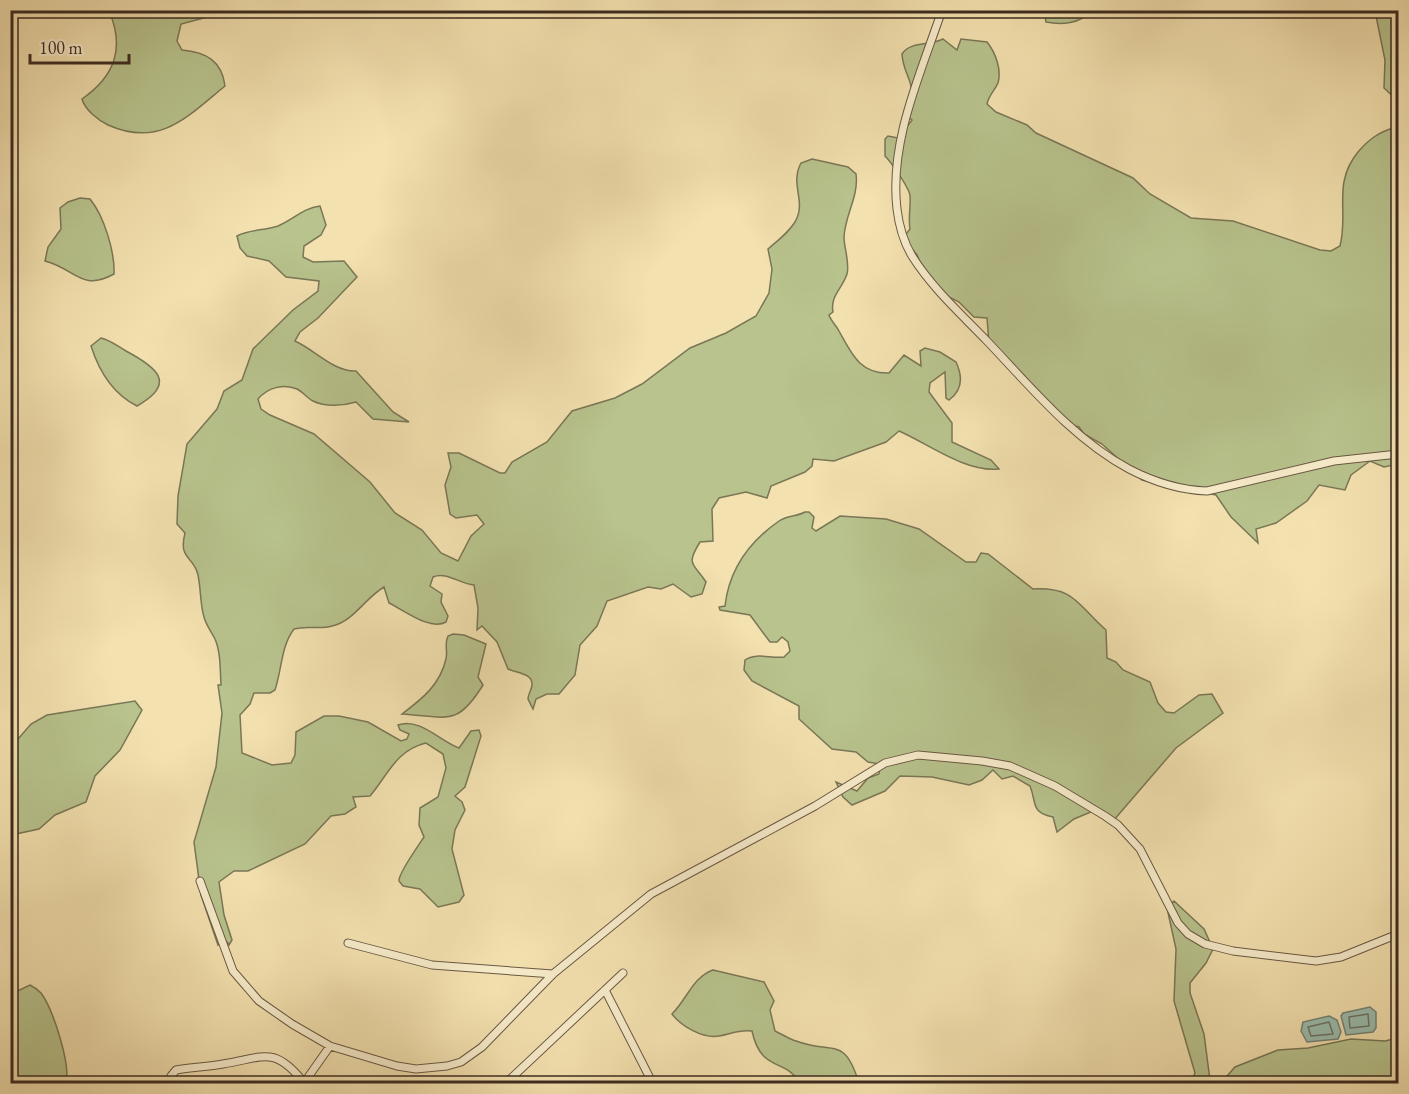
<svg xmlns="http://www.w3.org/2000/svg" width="1409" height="1094" font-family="'EB Garamond',serif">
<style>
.green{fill:#b8c38d;stroke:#7a7757;stroke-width:1.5}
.water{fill:#9bbdae;stroke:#758376;stroke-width:1.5}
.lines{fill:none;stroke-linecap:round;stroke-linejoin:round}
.shore{stroke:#6c7468;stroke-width:1.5}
.minor-casing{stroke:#6a5844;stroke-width:9}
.minor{stroke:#f7eccb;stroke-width:7}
</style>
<rect width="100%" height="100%" fill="#f3e1af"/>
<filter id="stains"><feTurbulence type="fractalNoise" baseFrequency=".00333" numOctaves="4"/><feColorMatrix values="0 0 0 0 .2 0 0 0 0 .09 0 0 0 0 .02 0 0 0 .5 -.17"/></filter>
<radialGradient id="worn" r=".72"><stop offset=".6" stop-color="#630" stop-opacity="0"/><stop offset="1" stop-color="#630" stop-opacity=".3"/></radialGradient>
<path class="green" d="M109,11H216L211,16L181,24L177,41L182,50C206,52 222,61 225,86C187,117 160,148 108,125C98,120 85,110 82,99C115,76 125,48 109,11Z
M1044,11H1090C1081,24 1061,25 1046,22Z
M1375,11H1398V101L1384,88L1385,60Z
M943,39L957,50L961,39L987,42C995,52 1002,69 998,83C995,90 989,95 987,104L996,112L1027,125L1036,133L1133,178L1150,194L1191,218L1233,221L1320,250L1331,251L1340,246C1349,211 1332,184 1358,152C1369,139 1379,132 1396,127L1398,130V464L1384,467L1370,461L1351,475L1345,490L1319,485L1307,501L1276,523L1256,529L1258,543L1231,517L1216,495L1142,480L1102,444L1084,434L1079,427L1067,424L989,343L987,318L974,317L959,302L947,296L923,269L917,255L903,238L910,229C908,216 911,207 910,196C910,189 891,162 885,156V139L888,136L898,138L912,120L904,113C922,86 903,78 902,54C910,41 930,46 943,39Z
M812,159L848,167L856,174C859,196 845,215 844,237C844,248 850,263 847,274C842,289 830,296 833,312L829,315C831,321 836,325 839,331C851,352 859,374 889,373L904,355L921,366L920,351L925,348L940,352L956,362C963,377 963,390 949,400L946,398L945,372L930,383L929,392L952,423V442L991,460L999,469C966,473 927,443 899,431L886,442L834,461L813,459L812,466L805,472L771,486L767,498L746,492L719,498L712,509L713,541L700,542C685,566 694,563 706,582L702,594L691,597L673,584L661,589L648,587L607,601L597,626L580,645L575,675L559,694H547L536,699L533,709L528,699C528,694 532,689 532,685C533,673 516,673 508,669L497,642L482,626L477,630L478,608L474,585C460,584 446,571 433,577L430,586L442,594L441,602L448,616L446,622C430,631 404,610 389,603L384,587C364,599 354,621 332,626C319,630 307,625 294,629C281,646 282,669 275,690L270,693H254L250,704L240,715L242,753L272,765L291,763L295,755L296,732L324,716H339L368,722L401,741L407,739L409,734L400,730L398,725C419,717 440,741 459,748L471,731L479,730L481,736L465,787L455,796L462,802L465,810L455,830L452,849L464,895L459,902L438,907L420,889L403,886L399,881C398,874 418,846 424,837L419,825L420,808L438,797L446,768L443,754L426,743C396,750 388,775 370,796L353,797L356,807L345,814L331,816L305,844L248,871H234L219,882L224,915L232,940L229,945L227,942L218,945L201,895L194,842L216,767L222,713L218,685H221C220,670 221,653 215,639C211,631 206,625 204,617C200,604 201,589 198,575C194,556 178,560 185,533L177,524L178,496L187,444L217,409L224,391L242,380L253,349L293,310L318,291L319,281L286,277L269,261L247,256L240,248L237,236C249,229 264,231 278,226C293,220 303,208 320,206L326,225L321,235L304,246L303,257L313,262L344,261L357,277L318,318L300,332L295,341C315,350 334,372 356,371L393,412L409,422L373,419L356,402C343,406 325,407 313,401C307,398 303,392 297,389C284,383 267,388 258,399L261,409L270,415L314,434L370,482L395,513L422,530L441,553L458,561L471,536L484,524L477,515L456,518L450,514L445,485L451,467L448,453H459L500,473H505L512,462L547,442L572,411L615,398L642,384L690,348L726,333L756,316L769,293L772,269L768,249C777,241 792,230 797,218C805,200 790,183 801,163Z
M80,198L90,199C104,216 115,252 114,274C81,292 76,269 45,261L48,247L61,229L60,208L68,202Z
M101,338C112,341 117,346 126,351C156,367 178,383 137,406C113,394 99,371 91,346Z
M805,512H809L814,517L812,528L816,531L840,516L886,519L919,529L966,562H976L981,553L988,554L1033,589C1076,587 1077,605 1106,630L1107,658L1116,662L1123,670L1150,682L1158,703L1166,712L1174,713L1199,695L1212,694L1223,713L1176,748L1113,821L1093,811L1074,819L1057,832L1053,817C1030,812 1037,803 1030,786L1013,776L1002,779L993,770L982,780L969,785L932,777L900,776L885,791L852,805L843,797L836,782L857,791L868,778L879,774L880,764L868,762L856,752L832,749L799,719V706L752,681L744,670L745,660C756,652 772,659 784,657L790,651L788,642L782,637L777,642H770L750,615L720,610L719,607L725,606C729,570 749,542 779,521C787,515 796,517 805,512Z
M453,634L464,635L486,644L478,677L483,685C457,727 448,717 402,714C422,699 440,685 446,659C448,650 444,644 448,636Z
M135,701L142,710L120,750L95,776L86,802L55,815L39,829L11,835V747L31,724L47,715Z
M1174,901L1204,929L1213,949L1206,963L1190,983V993L1204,1034L1210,1080L1215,1083H1190L1195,1073L1174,1001L1176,949L1167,908Z
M713,970L764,982L774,1001L770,1010L775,1031C782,1034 789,1039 796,1041C834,1055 844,1035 859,1083H800C786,1058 761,1073 752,1031C739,1029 731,1034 719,1036C703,1039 681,1026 672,1014C687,999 693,977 713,970Z
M30,985C34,987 38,990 41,993C53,1009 71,1065 66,1083H11V994Z
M1398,1038V1083H1221L1235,1067L1278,1050L1308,1048L1351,1039L1385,1041Z"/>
<path class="water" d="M1370,1007L1376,1012V1028L1373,1032L1346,1035L1341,1016L1343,1013Z
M1329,1016L1337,1020L1341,1032L1338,1039L1307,1042L1301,1031L1303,1022Z"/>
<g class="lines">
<path class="shore" d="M1368,1014L1369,1026L1350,1028L1349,1017Z
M1329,1022L1333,1034L1311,1036L1308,1027Z"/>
<defs>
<path id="minor" d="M942,10C921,73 889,141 897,209C899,226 903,241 912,256C932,288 961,314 987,341C1030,386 1073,439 1129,469C1154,482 1178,490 1207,491L1334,461L1398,454
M200,881L233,971L259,1001L292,1024L330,1046L397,1066L416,1069L447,1066L461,1062L482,1047L553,974L651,894L815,806L885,763L918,755L982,761L1010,766L1055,786L1105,816L1118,825L1140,849L1178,923L1188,934L1205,944L1233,951L1316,961L1341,957L1398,934
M348,943L432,965L553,974
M605,990L653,1084
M304,1083L330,1046
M170,1084L171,1076L176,1070C191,1067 207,1067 223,1064C263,1058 274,1044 305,1084
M505,1084L623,973"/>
</defs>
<use href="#minor" class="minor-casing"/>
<use href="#minor" class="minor"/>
</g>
<rect width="1409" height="1094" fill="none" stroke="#f3e1af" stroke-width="36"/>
<rect x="12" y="12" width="1385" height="1070" fill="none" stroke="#3c2b21" stroke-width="3"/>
<rect x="18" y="18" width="1373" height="1058" fill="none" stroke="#3c2b21" stroke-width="1.5"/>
<path d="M30 54v9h99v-9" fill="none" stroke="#3c2b21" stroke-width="3"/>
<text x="39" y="54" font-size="18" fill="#3c2b21" stroke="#f7eccb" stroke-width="4.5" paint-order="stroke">100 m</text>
<rect width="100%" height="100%" filter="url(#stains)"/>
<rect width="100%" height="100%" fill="url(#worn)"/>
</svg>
